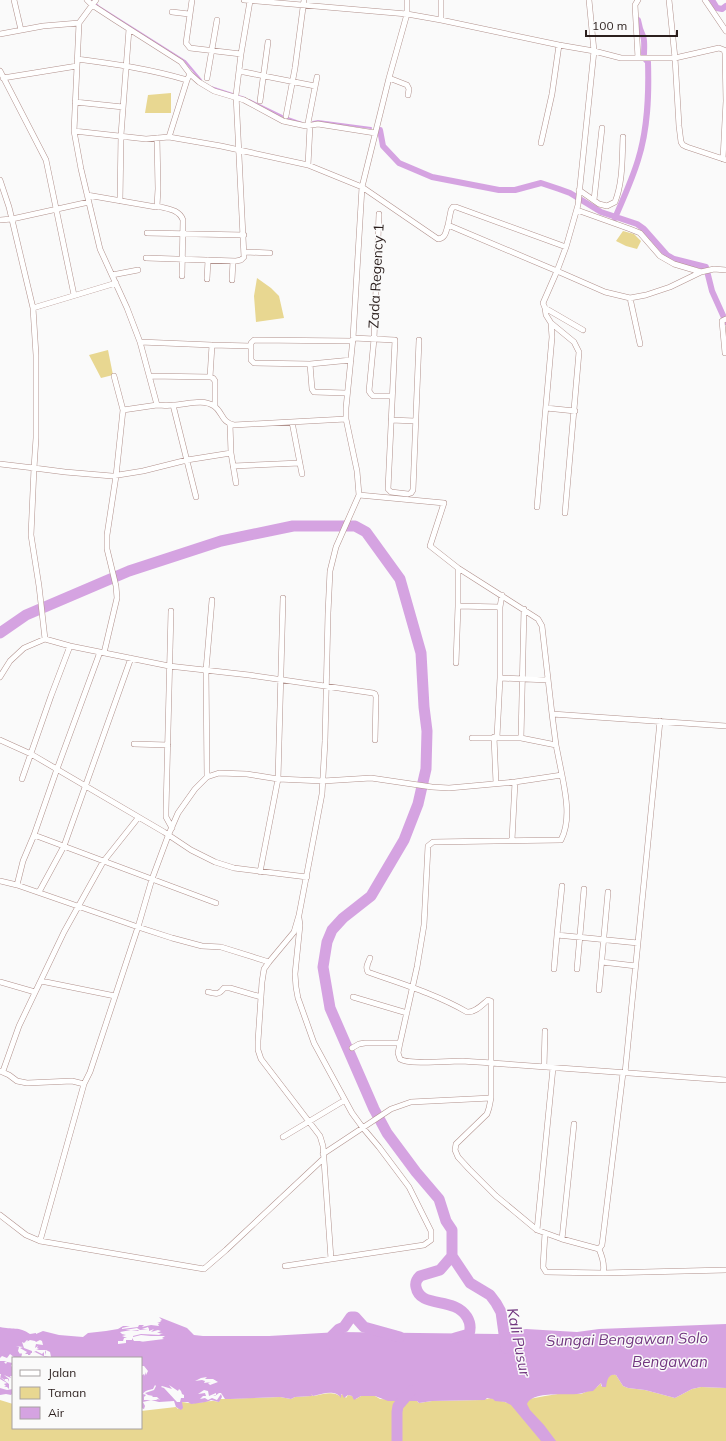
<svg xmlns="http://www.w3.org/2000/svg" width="726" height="1441" font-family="Mulish,sans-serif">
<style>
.green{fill:#e8d791}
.water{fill:#d5a3e1;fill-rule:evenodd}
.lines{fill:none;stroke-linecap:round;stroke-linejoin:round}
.stream{stroke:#d5a3e1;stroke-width:2}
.canal{stroke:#d5a3e1;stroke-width:6}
.river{stroke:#d5a3e1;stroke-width:11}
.minor-casing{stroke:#b1918c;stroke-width:6}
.minor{stroke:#fff;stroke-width:5}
.labels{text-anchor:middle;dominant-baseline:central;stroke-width:3;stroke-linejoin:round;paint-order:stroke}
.street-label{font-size:14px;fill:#2b1f1d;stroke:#fafafa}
.water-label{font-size:15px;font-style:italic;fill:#71367f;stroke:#fafafa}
</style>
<rect width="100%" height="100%" fill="#fafafa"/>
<path class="green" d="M171,93V113H145L148,95Z
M623,231L634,234L641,241L637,249L626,246L616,241Z
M257,278L271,288L279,296L284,318L256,322L254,296Z
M108,350L113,375L101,378L89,355Z
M613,1374L616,1375L623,1386L628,1388L645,1390L675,1398L692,1389L701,1387L726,1388V1441H0V1400L13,1404V1428H141V1411L176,1407L178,1409L181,1402C186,1402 190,1404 195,1403C204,1403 210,1399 219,1402L220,1399H225L280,1397L291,1399L295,1397L311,1396V1394L313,1396C323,1395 332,1390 341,1397V1395L343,1394L346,1398L348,1395L352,1396L356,1399L361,1396H375L380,1399L417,1401L419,1403L432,1401L482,1400L491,1398L508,1403L545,1396L564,1393L581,1394L597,1387L601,1383V1386L606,1387V1381L609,1376Z"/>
<path class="water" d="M159,1317L187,1328L194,1335L203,1336H269L339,1332L498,1334L526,1329L577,1332L599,1329L726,1324V1388L701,1387L692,1389L675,1398L645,1390L628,1388L623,1386L616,1375C608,1373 607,1381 606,1387H602L601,1383L593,1391C586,1391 583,1394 577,1394C565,1395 532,1391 527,1404L530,1410L544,1425L556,1441H541L511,1405L505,1402L495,1401L493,1399L487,1398L485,1400L432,1401L419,1403L417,1401H388L375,1396H361L354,1400L352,1396L348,1395L344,1398L342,1394L341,1395V1398C335,1389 322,1394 313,1396L311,1394L312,1396L295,1397L291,1399L280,1397L230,1399H225L221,1393H219L215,1396H213L216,1395V1393L209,1396L208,1391L204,1390L198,1394L205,1393L206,1396H203L200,1399L205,1398L208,1400L212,1398L217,1400L221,1394L222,1397L219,1402L211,1400C206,1403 197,1403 191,1404L188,1402H182L183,1408L181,1410L176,1407L174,1401L159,1402L151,1400L143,1402L145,1406L144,1409L141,1408V1376L144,1374L145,1376V1372L146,1375L148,1371L144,1366H141V1358H47L35,1352L31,1353L30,1355H28V1354H25L27,1352L20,1348L23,1347L16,1346L19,1347L18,1351L20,1354L21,1353L22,1354L21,1358H15L10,1354L7,1358L2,1356L0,1358V1327C12,1330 19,1326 30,1334L36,1333V1334L43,1331L59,1335L83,1337L88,1333L106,1331L118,1329L123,1326H130L122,1328V1329L138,1327L139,1325H144L142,1327L151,1325L159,1326L158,1324L160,1323L157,1322H161L160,1321L162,1320ZM148,1327L149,1329V1331L154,1329L151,1332L158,1330L161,1331L157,1333H163L159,1334L161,1335L141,1334L133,1336V1337L141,1335L151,1336H165L162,1338L164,1339L140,1342L143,1341H134L132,1338V1340H126V1343L118,1344V1341H123L124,1338H127L122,1336L126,1335L122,1334L120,1332L131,1330L139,1331L138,1330H125L137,1328L140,1330L148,1329H142ZM27,1340L28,1341L25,1343L30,1340L35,1341L36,1342L40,1340L42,1341L43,1345L36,1344L35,1348L38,1346L37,1348L39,1349L36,1350H46L45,1352L46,1355V1350L50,1352L51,1357L44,1356V1352L42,1354L36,1351L32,1353V1351L24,1348L22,1342L24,1343ZM207,1377L205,1379H213L218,1382L210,1385L208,1383L211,1382L204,1383L205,1381L202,1380L195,1381L201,1378ZM155,1385L156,1386L154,1390L145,1393L148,1395L153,1396L152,1397H157L160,1400L158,1399L156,1400H144V1397L146,1395L143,1394C145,1390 149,1390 153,1389ZM169,1385L178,1391L179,1389L181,1391L182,1394L184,1395V1398H181L183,1400L181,1398L180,1402H177L164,1388L161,1387L162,1386L172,1389Z
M0,1361H7L4,1362L6,1364L7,1362L13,1363L11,1366L13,1367V1376H10L11,1378L4,1375L9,1379L8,1382V1379H5V1380L0,1377L9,1384V1389L7,1387H4L6,1386L4,1384L7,1383L0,1379L1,1374H0Z
M0,1388L7,1390L13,1389V1393L11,1395L6,1394L0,1395Z"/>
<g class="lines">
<path class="stream" d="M92,0L98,6L185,61L201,80
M211,87L245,98
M249,100L282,116L302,123
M313,122L318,121L371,128"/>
<path class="canal" d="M712,0L717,8L722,9L726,6
M638,20C639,26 640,30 643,36C645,41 644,48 644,54
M380,130L383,146L399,163L432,177L499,190H515L541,183L559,189L570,193L601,212L637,224L644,229L667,255L674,259L706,267L712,291L726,322
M615,218C623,199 632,180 638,160C648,128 649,95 648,62L646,60"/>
<path class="river" d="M0,633L26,615L129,571L221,541L293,526H355L366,532L400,579L421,653L424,707L427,731L426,769L418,804L404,840L371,896L343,918L332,930L327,942L323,967L330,1008L374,1109L387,1133L416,1172L439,1199L446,1221L452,1230V1256
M452,1256L440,1270L420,1276C417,1279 415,1283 416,1287C420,1309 454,1296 467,1317C470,1322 471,1328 469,1334L455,1338
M452,1256L470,1283L490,1295L496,1303L501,1312L506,1348
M332,1344V1336L339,1329L344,1327L351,1317H355L364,1327L400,1337
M397,1441V1412L398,1406L411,1391"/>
<defs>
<path id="minor" d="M14,0L21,30
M87,0L92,5L115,20L181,62L190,74L199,82L214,91L244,100L283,121L306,126L318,124L375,133
M96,0L79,23L74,131L81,169L100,249L127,308L140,342L157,405L123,410L114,376
M192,0L186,43L190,48L241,54
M244,0L407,14L441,20V0
M638,0L635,5L638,58
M669,0L675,58L679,126L681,142L683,145L687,147L726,160
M705,0L726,31
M172,12L189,14
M441,20L559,45L594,51L621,58H675L719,48L724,50
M0,34L43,26L79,23
M77,59C115,64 150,69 187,80
M0,71L46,160L74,295
M239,71L315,86
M190,74L187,80L169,137L221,146L308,165L362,187L438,239C446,238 446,231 448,225L557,271L566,247L578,205L594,51L589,0
M3,78L77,66
M207,78L217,20
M389,78L407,85L409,89L408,95
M260,101L268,42
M75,102L123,107
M286,116L295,68L304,0
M308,123L317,77
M74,131L146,139L169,137
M541,143L552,94L559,45
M723,159L726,101L725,53L724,50
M308,165L310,126
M0,180L9,207L33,308L36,355V438L34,468L0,464
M579,190L599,204L607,206L615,202C623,182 622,158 623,137
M87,195L156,207L157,206L158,189L157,138
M594,200L602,128
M120,201L121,135L129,29
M157,206C167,209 179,209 183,220L182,276
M577,210L630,229L640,233L660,256L674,264L701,272
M379,214L374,339L369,391L371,394L373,396H392
M0,220L12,219L89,202
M448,225L451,210L453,207H456L566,247
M147,233L244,235
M245,252L270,253
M146,258L236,261L241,260L244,257L236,95L241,54L250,1
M112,275L138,270
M207,279L208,260
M232,280L233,261
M630,298L640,344
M33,308L116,283
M551,323L574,342L579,352L565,513
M583,330L545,308L543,303L557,271L605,292L630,298L646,295L670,287L701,272L714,269L726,270
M353,338L395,340L388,489L391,492L408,494L411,493L413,490L419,340
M140,342L212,345L210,377
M212,345L251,346V360L254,363L310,364L351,360
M251,346V343L254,340L353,341
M725,353L722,321L726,319
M310,364L312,389L314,392L346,393
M150,376L210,377L213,378L215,381V406
M157,405C162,405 167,406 173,405C185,405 203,398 214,406C223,412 221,422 234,425L346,419
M173,405L196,497
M546,408L575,411
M391,420L415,421
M292,422L302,474
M231,453L236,483
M233,466L300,463
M359,495L444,503L430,546L458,568V606L500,607V678L548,680
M537,507L552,337L551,323L546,315L545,308
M458,568L538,619L542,626L552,714
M500,607L502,595
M171,611L166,810V817L172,828
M45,639L39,586L31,535L34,468L65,472L112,476L143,471L187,460L231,453L230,424
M104,653L117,598L116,586L107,549V535L116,476L123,410
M456,663L458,606
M0,677L10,661L24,648L45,639L70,646L169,666L249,675L373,693L375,694L376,697L375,740
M494,737L496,783
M497,737L500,678
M521,738L524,609
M0,740L31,754L164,832L191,850L215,862L234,868L307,877
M134,744L168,745
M556,745L552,714L726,726
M562,775C566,795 571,821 561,840L433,842L428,846L424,925L417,967L400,1043L398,1053L400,1059C408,1065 450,1061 463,1061C472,1062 482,1062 491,1063L726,1080
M207,777L206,670L212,600
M22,779L51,696L70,646
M34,835L57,769L100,652
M512,840L515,782
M260,872L278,779L283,598
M0,881L17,885L138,927L172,938L202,946L221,947L269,962
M17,885L23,861L34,835L216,903
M39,892L64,846L131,658
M557,935L562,886
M370,958C368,963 365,967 368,972C402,984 436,994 467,1012C475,1013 482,1005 488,1000L491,1001V1098L489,1108L487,1114L456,1144L455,1150L458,1157L469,1169L496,1196L537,1230L562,1239L599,1249L602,1245L623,1073
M602,962L636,966
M554,969L557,935L638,943
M577,969L584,889
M41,981L115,996
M0,982L35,992
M599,990L608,892
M208,992C216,994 219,995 224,988H230L261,997
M353,997L407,1013
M352,1048L359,1044L365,1043H400
M544,1067L545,1031
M0,1071L9,1075L17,1081L27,1083L72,1081L84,1084L90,1072L138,927L152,879L168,836L178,813L195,789L207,777L219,773L247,774L278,779L323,781L371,778L432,787L449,788L515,782L562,775L556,745L521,738H472
M3,1071L19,1026L64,932L103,862L138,818
M625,1073L660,721
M283,1137L345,1100
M323,1154L391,1109L411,1102L491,1098
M0,1215L26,1235L40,1241L204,1269L226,1250L323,1159
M537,1230L553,1068
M545,1233L543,1267L546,1272L603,1273C605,1265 602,1256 599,1249
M562,1239L574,1124
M40,1241L84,1084
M331,1259L323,1146L320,1136L261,1059L258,1050V1041L262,982L264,969L269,962L294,932L299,915L322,794L325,741L328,613L330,571L336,547L359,495L357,471L346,419V408L353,338L362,187L389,78L407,14V0
M285,1266L424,1245L431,1240V1231L409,1187L379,1147L363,1128L352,1113L314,1043L298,998L296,987L295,974L300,925L299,918
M603,1273L726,1270"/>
</defs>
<use href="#minor" class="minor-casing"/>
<use href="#minor" class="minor"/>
</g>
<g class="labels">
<g class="street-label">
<text transform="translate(376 276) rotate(-87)">Zada Regency 1</text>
</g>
<g class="water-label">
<text transform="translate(627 1339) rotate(-1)">Sungai Bengawan Solo</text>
<text transform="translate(519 1342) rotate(79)">Kali Pusur</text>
<text x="670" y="1361">Bengawan</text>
</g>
</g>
<rect x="12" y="1357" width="130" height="72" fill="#fafafa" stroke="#a7a2a2"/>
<rect x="20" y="1370" width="20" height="6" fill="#ffffff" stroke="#a7a2a2"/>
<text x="48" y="1377" font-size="12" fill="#2b1f1d">Jalan</text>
<rect x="20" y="1387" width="20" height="12" fill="#e8d791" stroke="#a7a2a2"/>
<text x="48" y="1397" font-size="12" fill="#2b1f1d">Taman</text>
<rect x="20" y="1407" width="20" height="12" fill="#d5a3e1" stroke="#a7a2a2"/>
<text x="48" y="1417" font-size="12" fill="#2b1f1d">Air</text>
<path d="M586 30v6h91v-6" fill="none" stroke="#2b1f1d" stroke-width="2"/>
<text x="592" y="30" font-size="12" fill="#2b1f1d" stroke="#fafafa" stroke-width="3" paint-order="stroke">100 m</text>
</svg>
